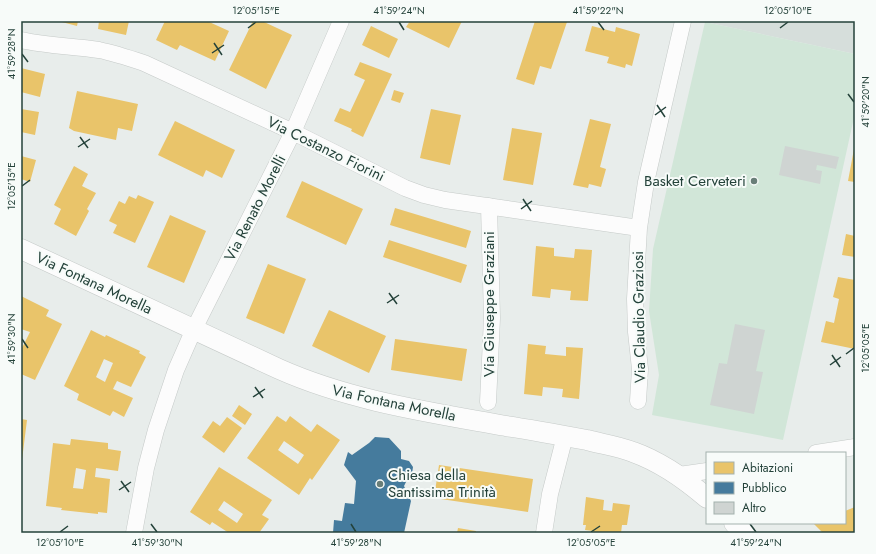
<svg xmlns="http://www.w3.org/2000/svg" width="876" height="554" font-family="Jost,sans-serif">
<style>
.built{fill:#d6dedb}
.green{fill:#d1e6d8}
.homes{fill:#e9c46a;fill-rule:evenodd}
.public{fill:#457b9d}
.building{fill:#cfd4d2}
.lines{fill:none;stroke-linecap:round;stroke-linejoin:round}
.minor-casing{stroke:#c5cac8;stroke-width:17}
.tertiary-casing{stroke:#c5cac8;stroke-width:21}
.minor{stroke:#fcfcfc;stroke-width:16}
.tertiary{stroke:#fcfcfc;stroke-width:20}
.ticks{fill:none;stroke:#24423a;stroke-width:1.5}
.poi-dot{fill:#697e78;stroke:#f7fbf9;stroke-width:1.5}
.labels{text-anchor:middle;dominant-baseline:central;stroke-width:4;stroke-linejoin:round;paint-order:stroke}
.street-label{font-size:15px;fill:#24423a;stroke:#f7fbf9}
.poi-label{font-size:15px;fill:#24423a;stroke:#f7fbf9;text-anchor:end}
.neatline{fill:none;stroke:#24423a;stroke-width:1.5}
.ticks-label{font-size:10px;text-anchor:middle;fill:#24423a}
</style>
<rect width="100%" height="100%" fill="#e8edeb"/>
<path class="built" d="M705,21H855V54L705,22Z"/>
<path class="green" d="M705,22L855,54V113L783,440L652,415L659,375L649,311L653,249Z"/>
<path class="homes" d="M58,21H78L77,26Z
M99,21H129L126,35L98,29Z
M165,21H207L229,31L215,61L180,45L177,50L156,40Z
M253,21H262L292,35L266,89L229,70Z
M410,21H462L449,48L406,27Z
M535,21L567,22L551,69L540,66L534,85L516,79Z
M371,26L398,39L389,58L362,45Z
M592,26L615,32L616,27L640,34L632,66L626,64L625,68L607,63L609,57L585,51Z
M360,62L392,74L363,137L351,131L352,129L334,121L340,108L350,112L365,80L354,75Z
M21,68L45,74L40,97L21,92Z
M394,90L404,93L400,103L391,100Z
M77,91L138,104L132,131L118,128L116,140L74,131L69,128Z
M21,109L39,112L35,135L21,132Z
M431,109L461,115L450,165L420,158Z
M590,119L611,124L600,167L606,169L601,187L589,184L588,188L573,185Z
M175,121L235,150L222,178L206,170L203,177L158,155Z
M512,128L542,133L533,185L503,180Z
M854,149H855V182L848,181Z
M21,156L36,160L30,182L21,179Z
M74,166L88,174L82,186L96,193L87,209L89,211L76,236L54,224L61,209L54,205Z
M302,181L363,209L346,245L286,217Z
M138,195L154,202L135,243L113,233L117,225L109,221L119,201L125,204L129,196L136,199Z
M395,208L471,231L466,248L390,225Z
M170,215L206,231L184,283L147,267Z
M846,234L855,236V257L842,255Z
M389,240L467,265L461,283L383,257Z
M536,246L554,248V256L574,258L575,249L592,250L588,301L570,300L571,291L551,289L550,298L532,296Z
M268,264L306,279L284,334L246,318Z
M838,277L855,280V349L821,342L826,321L834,323L839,299L833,297Z
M21,296L49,310L46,316L62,324L35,380L21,374V350L30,332L21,329Z
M329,310L386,336L369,373L312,346Z
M91,330L105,337L106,335L140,351L139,353L146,357L131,387L117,381L113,389L133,398L124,417L113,411L110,416L77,400L79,394L64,386ZM104,359L113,363L105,382L96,377Z
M395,339L467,349L462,381L391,370Z
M528,344L546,346L545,354L566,356V347L583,348L579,399L562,397L563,389L543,387L542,396L524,394Z
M239,405L252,414L245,425L232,416Z
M277,416L286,422L290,416L311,432L317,424L340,440L312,480L310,478L299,495L247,458ZM284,441L304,455L298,464L278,450Z
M227,417L242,428L224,453L202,437L213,421L220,426Z
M21,419L27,420L22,460H21Z
M71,439L108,443V449L121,451L118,471L96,468L95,477L110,479L107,513L98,512V514L61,510L62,508L46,506L53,443L70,445ZM76,468L86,470L83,489L73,488Z
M439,465L533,479L528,512L434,498Z
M219,467L272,500L262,515L269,519L259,533H229L212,522L210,525L190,512ZM224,501L243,514L237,523L218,510Z
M586,497L604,500L603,510L612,511L613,503L630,505L627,525H622L621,533H593V531L585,530L586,525H583Z
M855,507V533H823L813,523H845V511Z
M458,528L476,531V533H457Z"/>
<path class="public" d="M375,437L389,438L401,451V459L409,461L413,467L412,474L407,480L404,486L411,501L404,533H333L334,520L342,521L345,503L354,504L356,481L344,465L348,452L352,455L369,443Z"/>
<path class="building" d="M785,146L839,157L836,169L817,165L816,170L822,171L820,184L779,175Z
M735,324L765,330L756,371L763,372L754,414L710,405L719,363L727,364Z"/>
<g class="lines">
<defs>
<path id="minor" d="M21,40C47,46 73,46 99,50C114,53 129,58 144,63L293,132L405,188L424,195L445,200L639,228
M638,401L640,369L636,332L635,299L639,228L646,182L683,21
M488,402L492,318L489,206
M816,453L855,447
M679,475L707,471
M134,533L146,468L156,430L176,370L194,329L293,132L341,21
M544,533L550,494L565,436"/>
<path id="tertiary" d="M21,249L279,369C351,401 429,412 506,426C533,430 560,435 587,440C602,444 618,446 633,452C661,462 685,479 707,498
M734,523L745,533"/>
</defs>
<use href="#minor" class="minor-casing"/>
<use href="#tertiary" class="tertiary-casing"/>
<use href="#minor" class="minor"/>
<use href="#tertiary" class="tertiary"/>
</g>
<path class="ticks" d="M399,22L404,30M598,22L604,30M248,28L256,22M780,28L788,22M214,43L222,55M212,53L224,45M22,54L28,62M848,94L854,102M657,105L665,117M655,115L666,107M80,137L88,148M78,147L90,139M22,186L30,180M523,199L531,211M521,209L532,201M389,293L397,304M387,303L399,295M22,339L28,348M846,354L854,348M832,355L840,367M830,365L841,357M255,387L263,398M253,397L265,389M121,481L129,492M119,490L131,482M151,524L157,532M351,524L356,532M750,524L756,532M60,532L68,526M591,532L600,526"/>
<g class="poi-dot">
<circle cx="754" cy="181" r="4"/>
<circle cx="380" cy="484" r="4"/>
</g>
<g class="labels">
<g class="street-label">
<text transform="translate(326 149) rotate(26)">Via Costanzo Fiorini</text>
<text transform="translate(255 208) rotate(-63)">Via Renato Morelli</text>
<text transform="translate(94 283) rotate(25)">Via Fontana Morella</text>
<text transform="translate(489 304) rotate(-90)">Via Giuseppe Graziani</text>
<text transform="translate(639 317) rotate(-91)">Via Claudio Graziosi</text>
<text transform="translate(394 403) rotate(12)">Via Fontana Morella</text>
</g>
<g class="poi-label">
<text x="746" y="181">Basket Cerveteri</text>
<text x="388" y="475" text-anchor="start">Chiesa della<tspan x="388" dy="17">Santissima Trinità</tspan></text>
</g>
</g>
<rect width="876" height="554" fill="none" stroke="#f7fbf9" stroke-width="44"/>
<rect x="706" y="452" width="140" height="72" fill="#f7fbf9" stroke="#a3b1ad"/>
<rect x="714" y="462" width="20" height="12" fill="#e9c46a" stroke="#a3b1ad"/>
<text x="742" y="472" font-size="12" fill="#24423a">Abitazioni</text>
<rect x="714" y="482" width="20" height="12" fill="#457b9d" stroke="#a3b1ad"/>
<text x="742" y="492" font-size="12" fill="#24423a">Pubblico</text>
<rect x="714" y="502" width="20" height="12" fill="#cfd4d2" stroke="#a3b1ad"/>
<text x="742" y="512" font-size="12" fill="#24423a">Altro</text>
<rect x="22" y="22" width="832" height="510" class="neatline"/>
<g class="ticks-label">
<text x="256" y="14">12°05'15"E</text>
<text x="399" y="14">41°59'24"N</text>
<text x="598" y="14">41°59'22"N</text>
<text x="788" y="14">12°05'10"E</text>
<text transform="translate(11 54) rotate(-90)" y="4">41°59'28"N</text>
<text transform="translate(865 102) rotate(-90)" y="4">41°59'20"N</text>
<text transform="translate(11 186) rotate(-90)" y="4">12°05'15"E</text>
<text transform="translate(11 339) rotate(-90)" y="4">41°59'30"N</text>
<text transform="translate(865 348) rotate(-90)" y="4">12°05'05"E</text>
<text x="60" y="546">12°05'10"E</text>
<text x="157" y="546">41°59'30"N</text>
<text x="356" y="546">41°59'28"N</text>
<text x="591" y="546">12°05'05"E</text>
<text x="756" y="546">41°59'24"N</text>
</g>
</svg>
